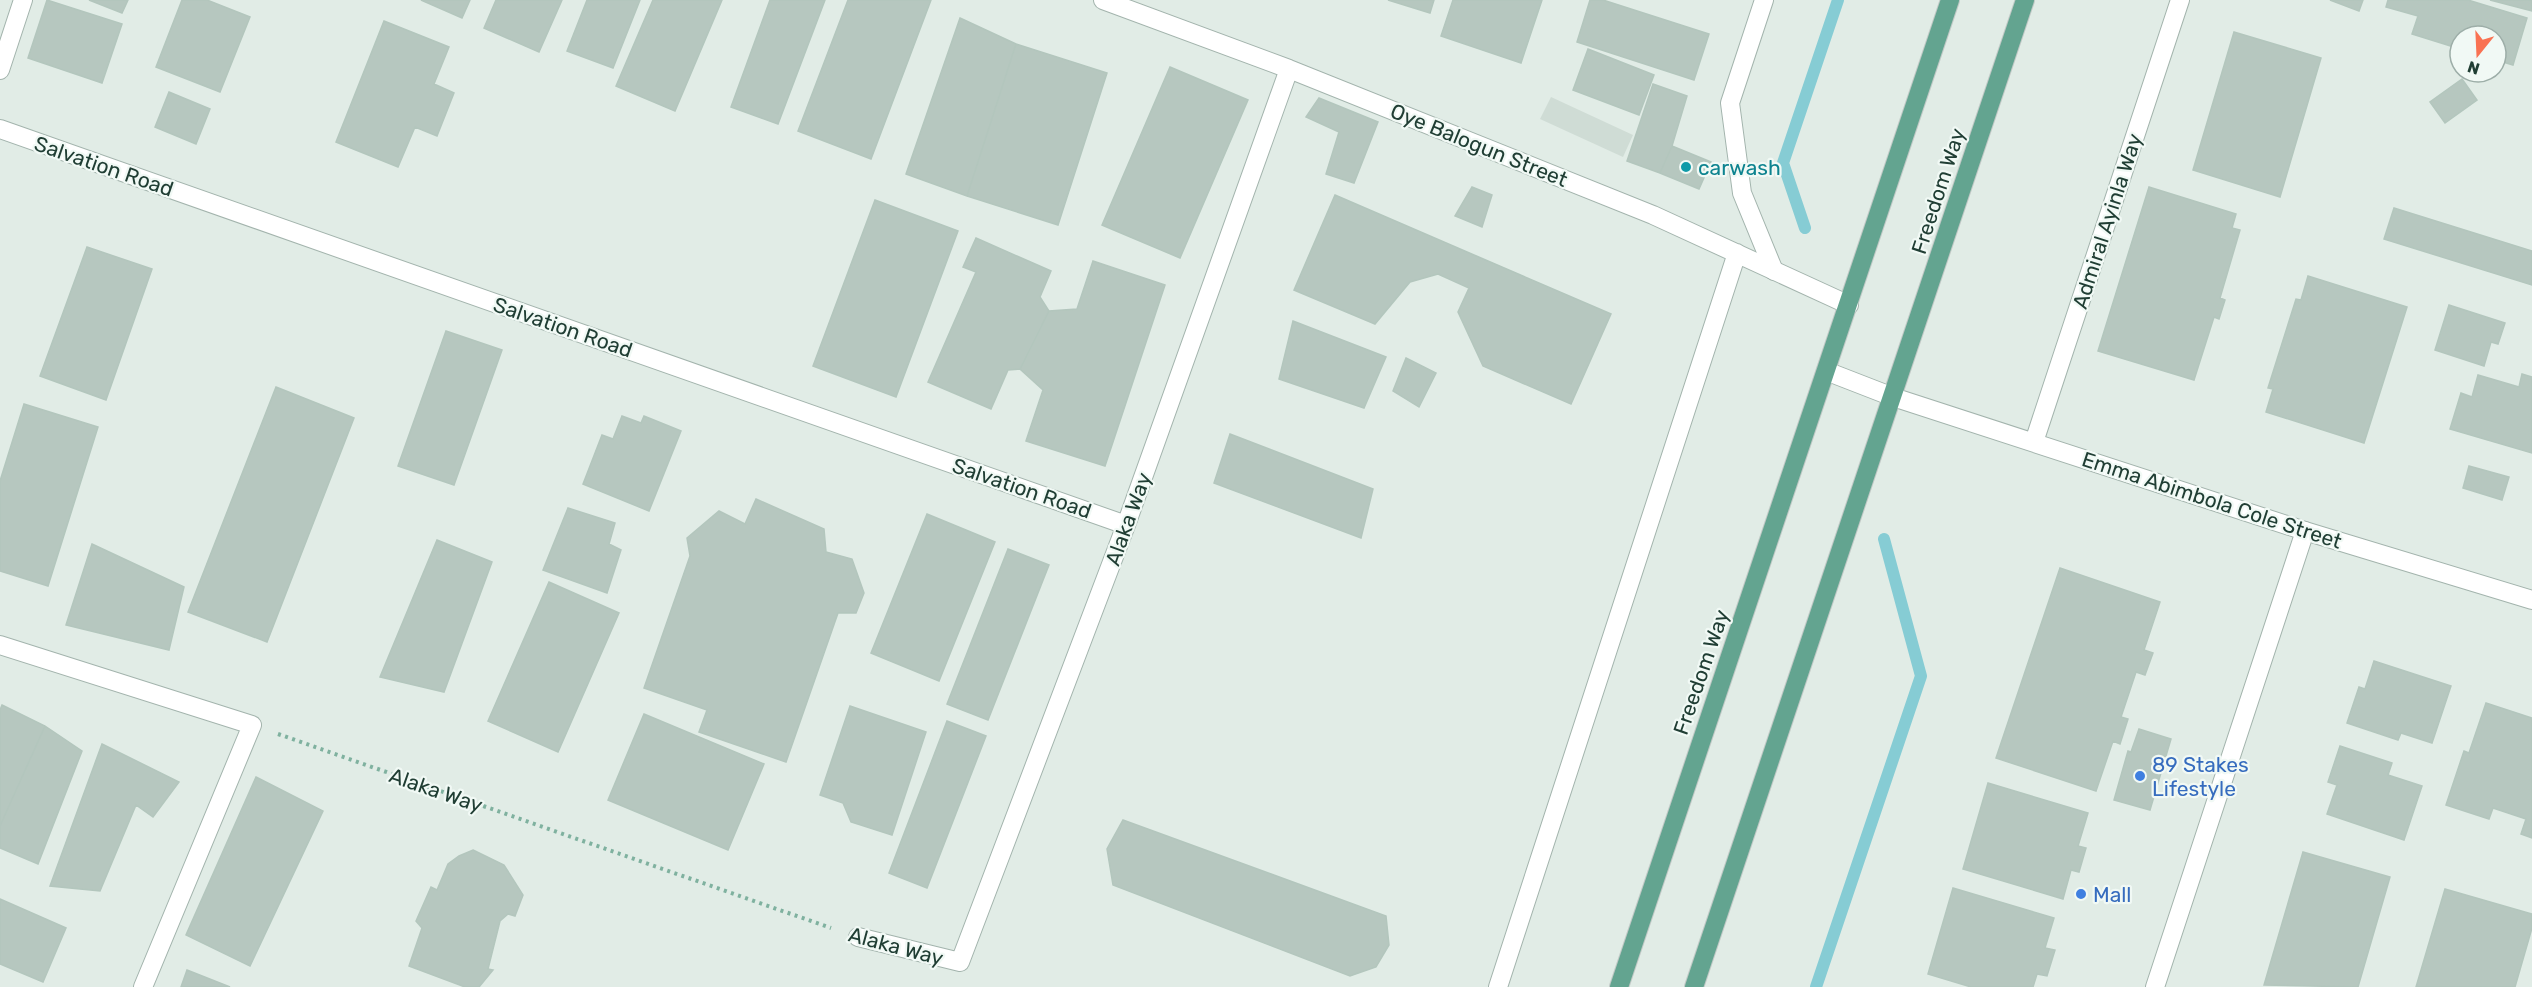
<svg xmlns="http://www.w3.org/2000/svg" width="2532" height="987" font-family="Rubik,sans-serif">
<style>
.built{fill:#cfdcd5}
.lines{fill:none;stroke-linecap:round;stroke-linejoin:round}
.stream{stroke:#86ccd4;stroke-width:12}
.building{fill:#b6c7bf;stroke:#b3c6bd;stroke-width:1.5}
.service-casing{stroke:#a3b4ad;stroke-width:20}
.minor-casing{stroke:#a3b4ad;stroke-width:20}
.tertiary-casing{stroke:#a3b4ad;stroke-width:20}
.primary-casing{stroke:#c1c9c6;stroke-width:20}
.path{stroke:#7fb19f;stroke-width:4;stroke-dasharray:3 4.5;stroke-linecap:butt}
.service{stroke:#fff;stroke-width:18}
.minor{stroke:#fff;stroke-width:18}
.tertiary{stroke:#fff;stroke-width:18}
.primary{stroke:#63a490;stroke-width:18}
.culture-dot{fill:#0f9aa8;stroke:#f1f9f5;stroke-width:2}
.shop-dot{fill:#3f7fe0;stroke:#f1f9f5;stroke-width:2}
.labels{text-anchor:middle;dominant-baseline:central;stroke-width:4.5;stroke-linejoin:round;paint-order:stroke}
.street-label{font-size:21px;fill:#203e34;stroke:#f1f9f5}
.culture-label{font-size:21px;fill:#0d838f;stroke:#f1f9f5;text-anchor:start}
.shop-label{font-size:21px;fill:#366cbe;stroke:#f1f9f5;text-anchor:start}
</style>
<rect width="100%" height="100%" fill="#e1ece6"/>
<path class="built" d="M1551,97L1633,135L1623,157L1540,119Z"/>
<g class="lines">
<path class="stream" d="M1805,228L1783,163L1838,0
M1816,987L1921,676L1884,539"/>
</g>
<path class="building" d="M47,0L122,24L102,83L28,58Z
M89,0H128L122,13Z
M182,0H207L250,17L220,92L156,67Z
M421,0H470L462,18Z
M496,0H562L539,52L484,28Z
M587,0H640L613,68L567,51Z
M653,0H722L675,111L616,86Z
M770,0H825L778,124L731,107Z
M848,0H931L871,159L798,131Z
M1388,0H1434L1430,13Z
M1453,0H1542L1521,63L1441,36Z
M1590,0H1603L1709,34L1694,80L1577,42Z
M2330,0H2363L2359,11Z
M2388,0H2468L2527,18L2513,65L2496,60V36H2460V49L2412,34L2418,16L2386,7Z
M2490,0H2532V11Z
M960,18L1016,44L967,196L906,174Z
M384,21L449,47L434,84L454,93L437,136L415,127L398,167L336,142Z
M2234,32L2321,58L2280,197L2193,170Z
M1016,44L1107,73L1058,225L967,196Z
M1588,49L1654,75L1639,115L1573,90Z
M1170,67L1248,100L1180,258L1102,225Z
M2462,79L2477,100L2445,123L2430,102Z
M1653,84L1687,96L1672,146L1660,173L1627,161Z
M169,92L210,109L196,144L155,127Z
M1319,98L1378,122L1354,183L1326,174L1339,132L1306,117Z
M1672,146L1711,162L1699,189L1660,173Z
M1472,187L1492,195L1482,227L1455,216Z
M2149,187L2236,214L2232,228L2240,230L2220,298L2225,300L2219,319L2214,317L2194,380L2098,351Z
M1335,195L1611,314L1571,404L1483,366L1458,312L1469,288L1438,274L1410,282L1375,324L1294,290Z
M875,200L958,231L896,397L813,366Z
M2394,208L2532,251V285L2384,239Z
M976,238L1051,271L1040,297L1049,311L1020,369L1008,370L991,409L928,382L976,272L963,267Z
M87,247L152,269L106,400L40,376Z
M1093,261L1165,285L1105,466L1026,441L1043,390L1020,369L1049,311L1077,309Z
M2308,276L2407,307L2364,443L2266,412L2273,389L2268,388L2296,299L2301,300Z
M2449,305L2505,323L2498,344L2491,342L2484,366L2435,350Z
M1293,321L1386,357L1364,408L1279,379Z
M446,331L502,350L454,485L398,466Z
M1406,358L1436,373L1419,407L1393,391Z
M2522,374L2532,377V453L2450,429L2461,393L2472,397L2478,375L2519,387Z
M276,387L354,418L267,642L188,612Z
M24,404L98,427L48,586L0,571V481Z
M622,416L641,423L644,416L681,431L649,511L583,484L602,435L613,439Z
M1230,434L1373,489L1361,538L1214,483Z
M2469,466L2509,477L2502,500L2463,488Z
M756,499L824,529L826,552L852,559L864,593L856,613H838L786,762L699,732L707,710L644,688L690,556L687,538L719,511L745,524Z
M568,508L615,523L609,544L621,550L607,593L543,570Z
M927,514L995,542L939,681L871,653Z
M437,540L492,562L444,692L380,677Z
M92,544L184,587L169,650L66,625Z
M1008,549L1049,565L988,720L947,704Z
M2060,568L2160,602L2144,650L2153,653L2145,675L2136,672L2121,717L2128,719L2120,744L2113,741L2096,791L1996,758Z
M549,582L619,613L558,752L488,721Z
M2374,661L2451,686L2432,743L2401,733L2398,740L2347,723L2359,687L2365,689Z
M2486,703L2532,718V838L2521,834L2526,819L2493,808L2489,819L2446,805L2464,751L2469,753Z
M2,705L45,726L0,826V710Z
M850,706L926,732L892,835L851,822L843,803L820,795Z
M644,714L764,764L728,850L608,800Z
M947,721L986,736L927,888L889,873Z
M45,726L82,751L38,864L0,848V826Z
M2139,729L2171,739L2150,810L2114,800L2128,751L2131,752Z
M102,744L179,782L153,817L136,805L100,891L50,886Z
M2340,746L2392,763L2388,775L2422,786L2404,840L2327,814L2337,785L2328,782Z
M256,777L323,811L250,966L186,935Z
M1988,783L2088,813L2078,846L2086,848L2079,872L2071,870L2063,899L1963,869Z
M1123,820L1386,916L1389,945L1376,967L1350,976L1113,885L1107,849Z
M473,850L504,865L523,895L515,916L508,914L500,921L488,969L493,970L479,987H465L409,966L422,928L416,921L431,887L437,890L448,864L459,856Z
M2303,852L2390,877L2358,987L2264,985Z
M1953,888L2054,918L2045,948L2055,950L2047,976L2037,974L2033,987H1971L1928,974Z
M2445,889L2532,914V928L2515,987H2416Z
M0,899L66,928L43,982L0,964Z
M187,970L230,987H181Z"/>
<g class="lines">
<defs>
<path id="service" d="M1764,0L1730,103L1742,193L1774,271"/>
<path id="minor" d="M1103,0L1289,69L1653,215L1849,305
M0,70L23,0
M0,129L1126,525
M2034,442L2180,0
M0,645L252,725L143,987
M858,937L960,962L1126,525L1289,69
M1498,987L1737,253
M2155,987L2305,531"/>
<path id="tertiary" d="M1826,371L1893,397L2305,531L2532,600"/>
<path id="primary" d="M1619,987L1950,0
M1694,987L2025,0"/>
</defs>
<use href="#service" class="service-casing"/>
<use href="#minor" class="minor-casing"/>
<use href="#tertiary" class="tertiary-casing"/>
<use href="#primary" class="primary-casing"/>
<path class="path" d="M278,734L831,928"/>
<use href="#service" class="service"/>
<use href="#minor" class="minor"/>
<use href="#tertiary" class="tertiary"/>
<use href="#primary" class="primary"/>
</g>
<circle class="culture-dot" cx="1686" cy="167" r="6"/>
<g class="shop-dot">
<circle cx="2140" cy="776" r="6"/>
<circle cx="2081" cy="894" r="6"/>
</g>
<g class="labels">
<g class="street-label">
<text transform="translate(1479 145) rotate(22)">Oye Balogun Street</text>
<text transform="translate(104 166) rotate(19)">Salvation Road</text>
<text transform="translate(1938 191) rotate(-72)">Freedom Way</text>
<text transform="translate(2107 221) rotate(-72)">Admiral Ayinla Way</text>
<text transform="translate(563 327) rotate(19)">Salvation Road</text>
<text transform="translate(1022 488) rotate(19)">Salvation Road</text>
<text transform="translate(2212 500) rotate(18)">Emma Abimbola Cole Street</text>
<text transform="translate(1128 519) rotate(-70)">Alaka Way</text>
<text transform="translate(1701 672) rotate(-71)">Freedom Way</text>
<text transform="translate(436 790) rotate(19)">Alaka Way</text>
<text transform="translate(896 946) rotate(15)">Alaka Way</text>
</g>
<g class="culture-label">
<text x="1698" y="167">carwash</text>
</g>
<g class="shop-label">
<text x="2152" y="764">89 Stakes<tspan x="2152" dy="24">Lifestyle</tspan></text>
<text x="2093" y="894">Mall</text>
</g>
</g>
<g transform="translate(2478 54) rotate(198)"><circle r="28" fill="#f1f9f5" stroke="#9daea8" stroke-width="1.5"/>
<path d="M0-4.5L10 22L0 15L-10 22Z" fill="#f97252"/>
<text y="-9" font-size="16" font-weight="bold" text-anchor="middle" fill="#203e34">N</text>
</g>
</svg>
